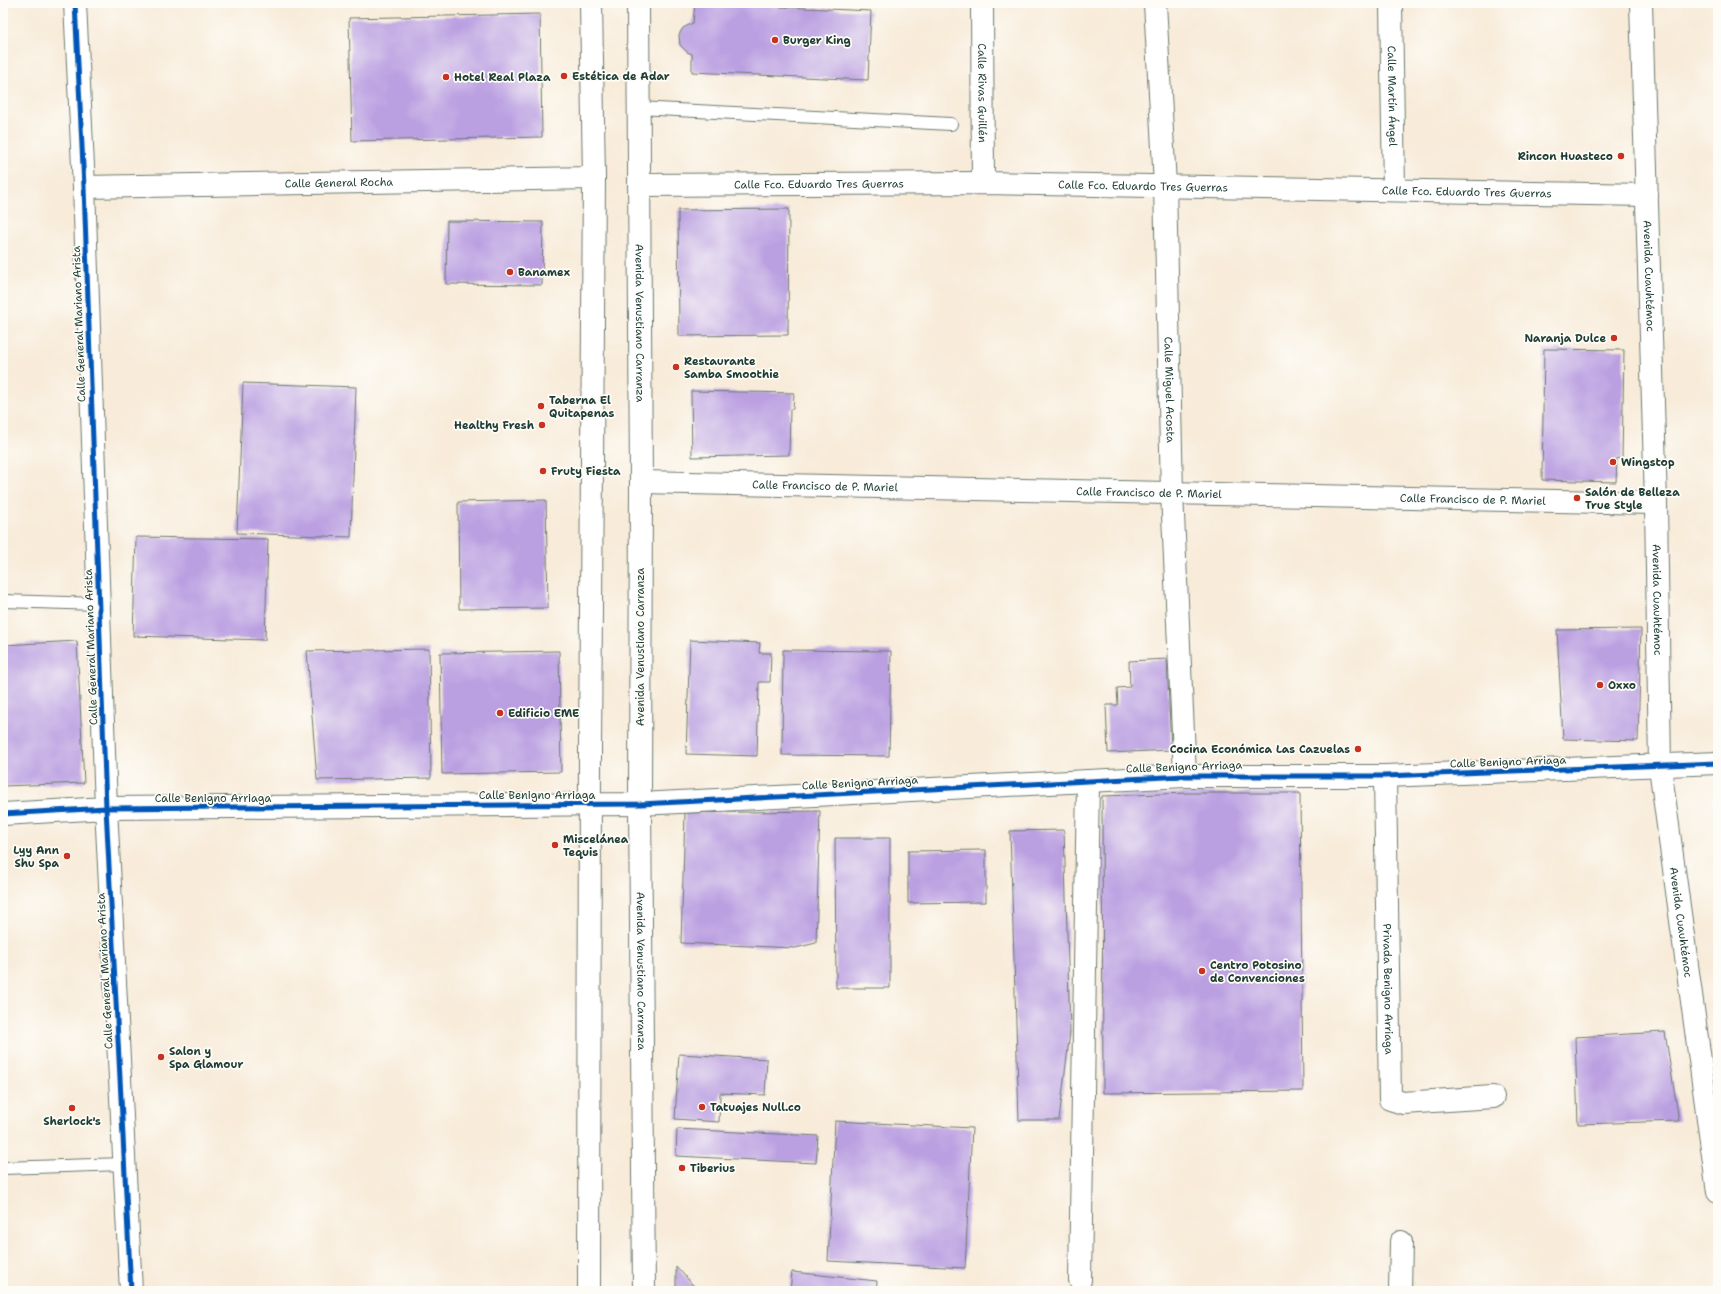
<svg xmlns="http://www.w3.org/2000/svg" width="1721" height="1294" font-family="'Shantell Sans',sans-serif">
<style>
.building{fill:#ba9fe1}
.lines{fill:none;stroke-linecap:round;stroke-linejoin:round}
.service-casing{stroke:#6b7a6e;stroke-width:14}
.minor-casing{stroke:#6b7a6e;stroke-width:24}
.tertiary-casing{stroke:#6b7a6e;stroke-width:24}
.primary-casing{stroke:#6b7a6e;stroke-width:24}
.service{stroke:#fff;stroke-width:12}
.minor{stroke:#fff;stroke-width:22}
.tertiary{stroke:#fff;stroke-width:22}
.primary{stroke:#fff;stroke-width:22}
.cycleway-casing{stroke:#fdfcf7;stroke-width:8}
.cycleway{stroke:#0057b8;stroke-width:5}
.poi-dot{fill:#c8321e;stroke:#fdfcf7;stroke-width:1.5}
.labels{text-anchor:middle;dominant-baseline:central;stroke-width:3.5;stroke-linejoin:round;paint-order:stroke}
.poi-label{font-size:11px;font-weight:bold;fill:#1f3d34;stroke:#fdfcf7;text-anchor:start}
.street-label{font-size:11px;fill:#1f3d34;stroke:#fdfcf7}
</style>
<rect width="100%" height="100%" fill="#fdfcf7"/>
<filter id="ink" filterUnits="userSpaceOnUse"><feTurbulence type="fractalNoise" baseFrequency=".025" numOctaves="2"/><feDisplacementMap in="SourceGraphic" scale="8" xChannelSelector="R" yChannelSelector="G"/><feConvolveMatrix kernelMatrix="1 2 1 2 8 2 1 2 1" color-interpolation-filters="sRGB"/></filter>
<filter id="wash" filterUnits="userSpaceOnUse"><feTurbulence type="fractalNoise" baseFrequency=".012" numOctaves="4" result="noise"/><feDisplacementMap in="SourceGraphic" scale="16" xChannelSelector="R" yChannelSelector="G"/><feGaussianBlur stdDeviation="0.9" result="paint"/><feColorMatrix in="noise" values="0 0 0 0 0 0 0 0 0 0 0 0 0 0 0 0 0 1.4 0 .05"/><feComposite in="paint" operator="in"/></filter>
<g filter="url(#wash)">
<rect width="100%" height="100%" fill="#f8ebd9"/>
<g id="blocks">
<path class="building" d="M695,3L871,11L868,80L692,72V54L687,52L680,45L679,35L683,28L693,23Z
M540,14L542,137L352,141L349,18Z
M789,209L788,335L679,336L678,210Z
M447,221L543,222L542,285L446,284Z
M1544,349L1624,350L1622,459L1617,458L1616,482L1542,480Z
M243,383L356,387L351,537L237,533Z
M691,391L794,393L793,409H790L789,455L692,457Z
M546,500L548,608L459,609L458,502Z
M136,537L268,539L265,640L133,636Z
M1641,629L1638,741L1563,739L1557,630Z
M690,640L760,643L759,653H771L770,682H759L757,756L686,754Z
M77,641L84,783L3,786V645Z
M429,649L431,778L317,780L307,651Z
M783,650L891,651L889,756L782,755Z
M559,651L561,772L442,774L440,653Z
M1167,659L1171,750L1108,753L1106,705H1118L1117,688L1130,687L1129,661Z
M1190,793H1300L1303,1091L1103,1093L1102,796Z
M820,811L816,943L795,948L681,943L685,813Z
M1064,830L1070,1032L1059,1120H1019L1010,831Z
M835,838H890V988H836Z
M986,850V902L908,903V851Z
M1665,1032L1679,1121L1578,1124L1575,1037Z
M679,1054L767,1059L765,1095L720,1093L719,1122L675,1119Z
M835,1121L972,1128L965,1268L828,1261Z
M677,1129L818,1136L816,1163L676,1156Z
M676,1266L698,1291H676Z
M792,1272L877,1281L876,1291H790Z"/>
</g>
</g>
<g filter="url(#ink)">
<use href="#blocks" fill-opacity="0" stroke="#6b7a6e" stroke-width="1"/>
<g class="lines">
<defs>
<path id="service" d="M638,108L951,124
M3,601L99,604
M3,1168L124,1164"/>
<g id="minor">
<path d="M75,3L84,187L106,808L131,1291"/>
<path id="s1" d="M982,3L983,183"/>
<path id="s2" d="M1155,3L1165,185L1172,493L1185,776"/>
<path id="s3" d="M1391,3L1394,190"/>
<path id="s4" d="M639,185L983,183L1647,195"/>
<path id="s5" d="M84,187L594,178"/>
<path id="s6" d="M641,482L1656,503"/>
<path id="s7" d="M1385,776L1390,1099L1403,1103L1493,1097"/>
<path d="M3,814L106,808L640,804L1185,776H1385L1718,763"/>
<path d="M1080,1280L1088,781"/>
<path d="M1400,1291L1401,1242"/>
</g>
<g id="tertiary">
<path id="s8" d="M1641,3L1656,503L1660,767L1718,1192"/>
</g>
<g id="primary">
<path id="s9" d="M638,3L641,482L640,804L644,1291"/>
<path d="M589,1291L590,750L594,178L591,3"/>
</g>
</defs>
<use href="#service" class="service-casing"/>
<use href="#minor" class="minor-casing"/>
<use href="#tertiary" class="tertiary-casing"/>
<use href="#primary" class="primary-casing"/>
<use href="#service" class="service"/>
<use href="#minor" class="minor"/>
<use href="#tertiary" class="tertiary"/>
<use href="#primary" class="primary"/>
<defs>
<path id="cycleway" d="M75,3L84,187L106,808L131,1291
M3,814L106,808L640,804L1185,776H1385L1718,763"/>
</defs>
<use href="#cycleway" class="cycleway-casing"/>
<use href="#cycleway" class="cycleway"/>
</g>
</g>
<g class="poi-dot">
<circle cx="775" cy="40" r="4"/>
<circle cx="564" cy="76" r="4"/>
<circle cx="446" cy="77" r="4"/>
<circle cx="1621" cy="156" r="4"/>
<circle cx="510" cy="272" r="4"/>
<circle cx="1614" cy="338" r="4"/>
<circle cx="676" cy="367" r="4"/>
<circle cx="541" cy="406" r="4"/>
<circle cx="542" cy="425" r="4"/>
<circle cx="1613" cy="462" r="4"/>
<circle cx="543" cy="471" r="4"/>
<circle cx="1577" cy="498" r="4"/>
<circle cx="1600" cy="685" r="4"/>
<circle cx="500" cy="713" r="4"/>
<circle cx="1358" cy="749" r="4"/>
<circle cx="555" cy="845" r="4"/>
<circle cx="67" cy="856" r="4"/>
<circle cx="1202" cy="971" r="4"/>
<circle cx="161" cy="1057" r="4"/>
<circle cx="702" cy="1107" r="4"/>
<circle cx="72" cy="1108" r="4"/>
<circle cx="682" cy="1168" r="4"/>
</g>
<g class="labels">
<g class="poi-label">
<text x="783" y="40">Burger King</text>
<text x="572" y="76">Estética de Adar</text>
<text x="454" y="77">Hotel Real Plaza</text>
<text x="1613" y="156" text-anchor="end">Rincon Huasteco</text>
<text x="518" y="272">Banamex</text>
<text x="1606" y="338" text-anchor="end">Naranja Dulce</text>
<text x="684" y="361">Restaurante<tspan x="684" dy="13">Samba Smoothie</tspan></text>
<text x="549" y="400">Taberna El<tspan x="549" dy="13">Quitapenas</tspan></text>
<text x="534" y="425" text-anchor="end">Healthy Fresh</text>
<text x="1621" y="462">Wingstop</text>
<text x="551" y="471">Fruty Fiesta</text>
<text x="1585" y="492">Salón de Belleza<tspan x="1585" dy="13">True Style</tspan></text>
<text x="1608" y="685">Oxxo</text>
<text x="508" y="713">Edificio EME</text>
<text x="1350" y="749" text-anchor="end">Cocina Económica Las Cazuelas</text>
<text x="563" y="839">Miscelánea<tspan x="563" dy="13">Tequis</tspan></text>
<text x="59" y="850" text-anchor="end">Lyy Ann<tspan x="59" dy="13">Shu Spa</tspan></text>
<text x="1210" y="965">Centro Potosino<tspan x="1210" dy="13">de Convenciones</tspan></text>
<text x="169" y="1051">Salon y<tspan x="169" dy="13">Spa Glamour</tspan></text>
<text x="710" y="1107">Tatuajes Null.co</text>
<text x="72" y="1121" text-anchor="middle">Sherlock's</text>
<text x="690" y="1168">Tiberius</text>
</g>
<g class="street-label">
<text stroke="none"><textPath href="#s1" startOffset="90">Calle Rivas Guillén</textPath></text>
<text stroke="none"><textPath href="#s3" startOffset="93">Calle Martín Ángel</textPath></text>
<text stroke="none"><textPath href="#s5" startOffset="255">Calle General Rocha</textPath></text>
<text stroke="none"><textPath href="#s4" startOffset="180">Calle Fco. Eduardo Tres Guerras</textPath></text>
<text stroke="none"><textPath href="#s4" startOffset="504">Calle Fco. Eduardo Tres Guerras</textPath></text>
<text stroke="none"><textPath href="#s4" startOffset="828">Calle Fco. Eduardo Tres Guerras</textPath></text>
<text stroke="none"><textPath href="#s8" startOffset="273">Avenida Cuauhtémoc</textPath></text>
<text stroke="none"><textPath href="#s9" startOffset="320">Avenida Venustiano Carranza</textPath></text>
<text transform="translate(79 324) rotate(-92)">Calle General Mariano Arista</text>
<text stroke="none"><textPath href="#s2" startOffset="387">Calle Miguel Acosta</textPath></text>
<text stroke="none"><textPath href="#s6" startOffset="184">Calle Francisco de P. Mariel</textPath></text>
<text stroke="none"><textPath href="#s6" startOffset="508">Calle Francisco de P. Mariel</textPath></text>
<text stroke="none"><textPath href="#s6" startOffset="832">Calle Francisco de P. Mariel</textPath></text>
<text stroke="none"><textPath href="#s8" startOffset="597">Avenida Cuauhtémoc</textPath></text>
<text transform="translate(91 647) rotate(-92)">Calle General Mariano Arista</text>
<text transform="translate(640 647) rotate(-90)">Avenida Venustiano Carranza</text>
<text transform="translate(1508 762) rotate(-2)">Calle Benigno Arriaga</text>
<text transform="translate(1184 767) rotate(-2)">Calle Benigno Arriaga</text>
<text transform="translate(860 783) rotate(-3)">Calle Benigno Arriaga</text>
<text x="537" y="795">Calle Benigno Arriaga</text>
<text x="213" y="798">Calle Benigno Arriaga</text>
<text stroke="none"><textPath href="#s8" startOffset="921">Avenida Cuauhtémoc</textPath></text>
<text transform="translate(105 971) rotate(-93)">Calle General Mariano Arista</text>
<text stroke="none"><textPath href="#s9" startOffset="968">Avenida Venustiano Carranza</textPath></text>
<text stroke="none"><textPath href="#s7" startOffset="213">Privada Benigno Arriaga</textPath></text>
</g>
</g>
<rect width="1721" height="1294" fill="none" stroke="#fdfcf7" stroke-width="16"/>
</svg>
